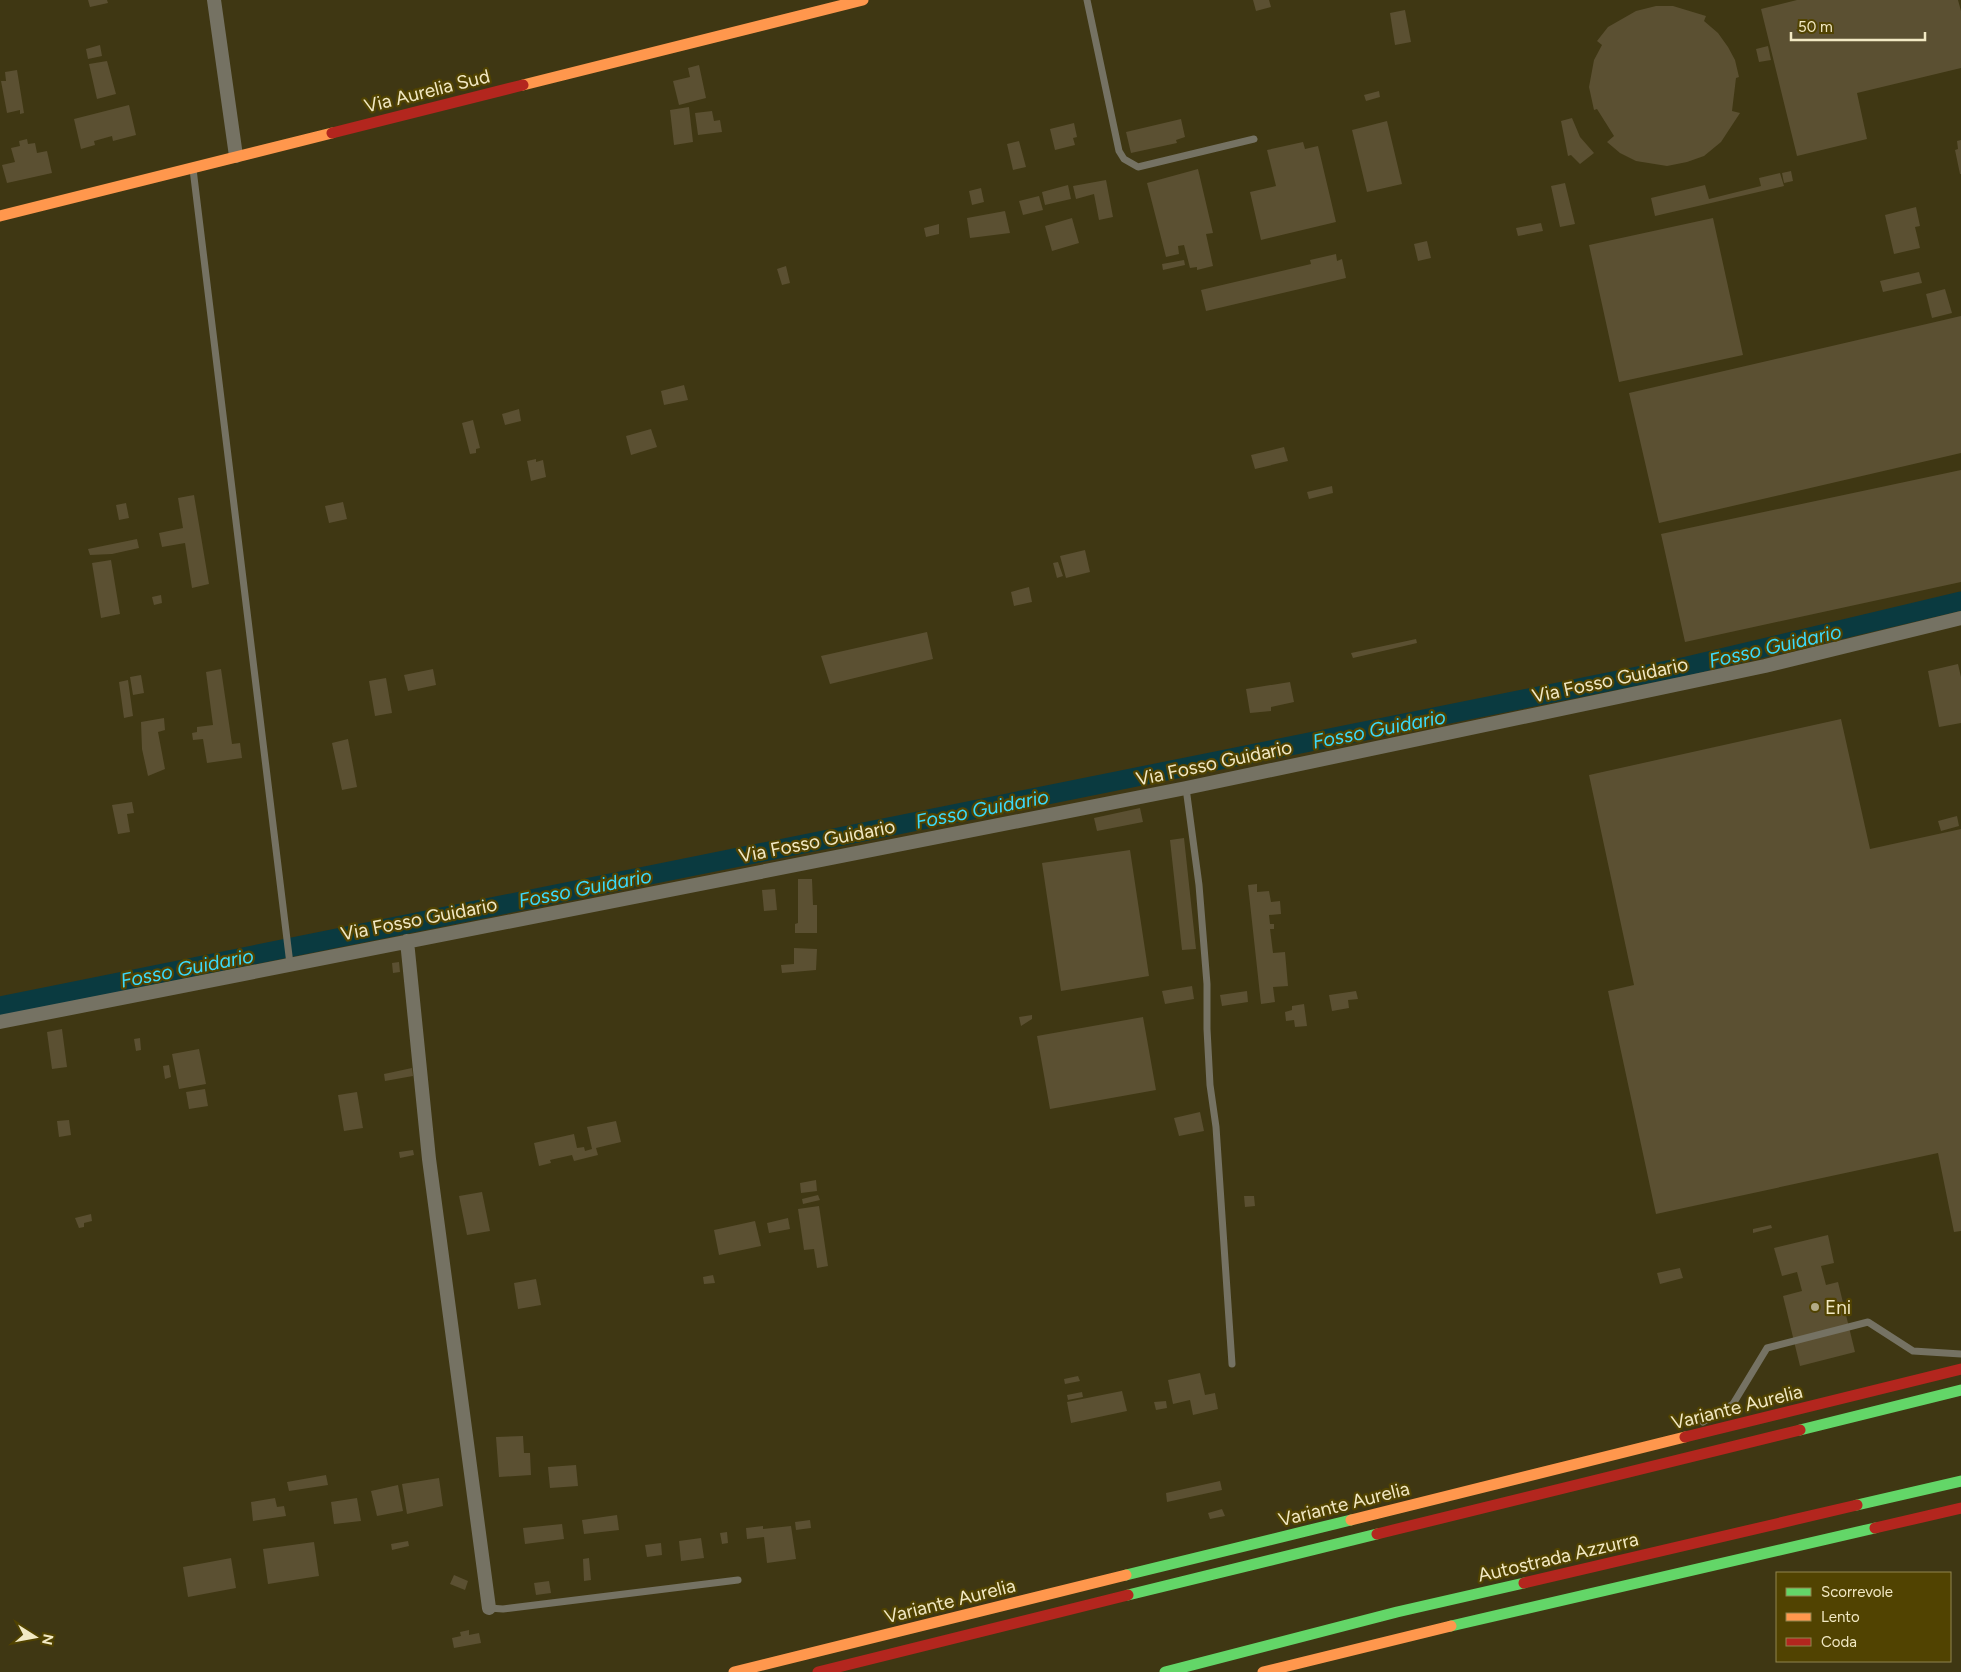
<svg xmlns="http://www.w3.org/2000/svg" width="1961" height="1672" font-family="Figtree,sans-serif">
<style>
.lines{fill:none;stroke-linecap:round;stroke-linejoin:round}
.canal{stroke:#0a3a40;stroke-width:19}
.building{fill:#5b5032}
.lane{stroke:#757263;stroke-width:7}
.street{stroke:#757263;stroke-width:14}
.fast{stroke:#63d668;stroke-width:11}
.slow{stroke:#ff974d;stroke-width:11}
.jam{stroke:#b3261e;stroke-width:11}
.poi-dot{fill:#b3ab86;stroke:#514301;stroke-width:2}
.labels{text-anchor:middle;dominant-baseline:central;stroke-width:4.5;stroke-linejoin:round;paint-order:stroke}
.street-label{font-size:19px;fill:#f2e9c4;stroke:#514301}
.poi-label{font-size:19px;fill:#f2e9c4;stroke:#514301;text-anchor:start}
.water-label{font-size:20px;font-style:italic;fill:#3bdafb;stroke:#514301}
</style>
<rect width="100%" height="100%" fill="#3f3713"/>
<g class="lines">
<path class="canal" d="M0,1006L1687,666L1961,601"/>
</g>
<path class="building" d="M88,0H107L108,3L90,7Z
M1253,0H1269L1271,7L1256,11Z
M1797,0H1958L1961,11V68L1857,93L1867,139L1797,156L1761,9Z
M1656,6H1673L1706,16L1704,21L1718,33L1728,47L1735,60L1739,77L1736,78L1732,111L1740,113L1721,142L1704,156L1687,162L1667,166L1636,161L1620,153L1607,142L1614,136L1597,109L1594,110L1589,87L1594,60L1602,45L1597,41L1608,27L1636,11Z
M1405,10L1411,42L1395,45L1390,13Z
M100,45L102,56L88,59L86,49Z
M1768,46L1771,60L1759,62L1756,49Z
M107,61L116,94L97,99L89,64Z
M699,65L706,98L679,105L673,81L690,77L688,68Z
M17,70L24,113L20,114V110L7,113L1,81H6L5,72Z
M1379,91L1380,97L1366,101L1364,95Z
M129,105L136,135L113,141L112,136L94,141L95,145L81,149L74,119Z
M689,107L693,142L674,145L670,110Z
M712,111L714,121L720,120L722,132L698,135L695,113Z
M1572,118L1580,137L1594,153L1580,164L1571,155L1568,156L1561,121Z
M1181,119L1185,137L1176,140L1177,143L1131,153L1126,132Z
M1387,121L1402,184L1367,192L1352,130Z
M1074,123L1077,137L1073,138L1075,145L1055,150L1050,129Z
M27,139L28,144L35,143L37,153L47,151L52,173L7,183L2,165L15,162L11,148L20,146L19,141Z
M1961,140V174H1960L1955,150L1958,149L1957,141Z
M1019,141L1026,167L1013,170L1007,144Z
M1303,142L1305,149L1318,146L1336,222L1261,240L1250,192L1276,186L1267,150Z
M1198,169L1213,233L1206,234L1213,266L1197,270V267L1190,268L1184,245L1178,246L1179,254L1166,257L1147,183Z
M1791,171L1793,181L1784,183L1782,173Z
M1780,173L1784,186L1655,216L1651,198L1705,185L1709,199L1761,186L1759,178Z
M1106,180L1113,217L1099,220L1094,194L1076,199L1073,186Z
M1565,183L1575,224L1560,227L1551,186Z
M1068,185L1071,199L1045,205L1042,192Z
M981,188L984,202L972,205L969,191Z
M1039,196L1043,210L1023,215L1019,201Z
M1916,207L1920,226L1915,227L1920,248L1894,254L1885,215Z
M1005,211L1010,233L970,238L967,218Z
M1072,218L1079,243L1052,251L1045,226Z
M1713,218L1743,355L1619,382L1589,245Z
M1541,223L1543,231L1518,236L1516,228Z
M939,224V234L926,237L924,228Z
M1427,241L1431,258L1418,261L1414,244Z
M1336,254L1337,261L1342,259L1346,278L1206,311L1201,290L1311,264L1310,260Z
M1184,260L1185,265L1163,270L1162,264Z
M786,266L790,283L782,285L777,269Z
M1919,272L1922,283L1883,292L1880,281Z
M1945,289L1952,313L1932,318L1926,294Z
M1961,316V453L1659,523L1629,393Z
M684,385L688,400L664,405L661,391Z
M519,409L521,421L505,425L502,414Z
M473,420L480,448L476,449V453L470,454L462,423Z
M651,429L657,447L631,455L626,436Z
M1284,447L1288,461L1255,469L1251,455Z
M536,459V462L543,460L546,477L531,481L527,461Z
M1961,470V582L1685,642L1661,534Z
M1332,486L1333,493L1309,499L1307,492Z
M194,495L209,584L192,588L185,543L162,547L159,533L183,528L178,498Z
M343,502L347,519L329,523L325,506Z
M126,503L129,518L119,520L116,505Z
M137,539L139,548L112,554L90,555L88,549Z
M1085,550L1090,572L1066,578L1060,556Z
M111,560L120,614L101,618L92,563Z
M1058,562L1063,576L1057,578L1053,563Z
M1029,587L1032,602L1014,606L1011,592Z
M161,595L162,603L154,605L152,597Z
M927,632L933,659L830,684L821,656Z
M1416,639L1417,643L1353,658L1351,653Z
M1958,664L1961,677V723L1939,727L1928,671Z
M221,669L232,744L240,743L242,758L207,763L203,739L193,740L192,733L197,732V727L213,725L206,672Z
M433,669L436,685L408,691L404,675Z
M141,675L144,693L133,695L130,677Z
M386,678L392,713L375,716L369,681Z
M128,680L133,716L124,718L119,682Z
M1290,682L1294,702L1271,707V711L1250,713L1246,689Z
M164,718L165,730L158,732L165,769L148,776L142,749L141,722Z
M1841,719L1870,849L1961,829V1231L1954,1232L1938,1153L1656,1214L1608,991L1634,985L1589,775Z
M348,739L357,787L342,790L332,743Z
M132,802L134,813L127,814L130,832L118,834L112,805Z
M1140,808L1143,822L1097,831L1094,818Z
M1957,816L1959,826L1941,831L1938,821Z
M1184,838L1196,949L1182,950L1170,840Z
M1130,850L1149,976L1061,991L1042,863Z
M798,879H812L813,905H817V933H795V924L798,923Z
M1257,884V892L1269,891L1271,902L1280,901L1281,914L1269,915L1270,924H1274V929H1270L1273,953L1285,952L1288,986L1273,987L1275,1002L1261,1004L1248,885Z
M775,889L777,910L764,911L762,890Z
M794,948L817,949L816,970L782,973L781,965L794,964Z
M399,962L400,972L393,973L392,963Z
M1192,986L1194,999L1165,1004L1162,991Z
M1247,991L1248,1002L1222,1006L1220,995Z
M1356,991L1358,999L1348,1000L1349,1008L1332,1011L1329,995Z
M1304,1004L1307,1026L1295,1027L1294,1020L1286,1021L1285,1012L1292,1010V1006Z
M1032,1015V1019L1021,1026L1019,1017Z
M1143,1017L1156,1090L1050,1109L1037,1036Z
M62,1029L67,1067L52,1069L47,1032Z
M140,1038L141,1050L136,1051L134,1039Z
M199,1049L206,1084L179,1089L172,1054Z
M169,1065L171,1077L165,1079L163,1066Z
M412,1068L413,1076L385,1081L384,1074Z
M205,1089L208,1106L189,1109L186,1092Z
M357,1092L363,1128L344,1131L338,1095Z
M1200,1112L1204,1131L1179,1136L1174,1118Z
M69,1120L71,1135L59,1137L57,1121Z
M616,1121L621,1142L596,1148L598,1155L574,1161L572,1155L550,1160L551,1163L539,1166L534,1143L574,1134L577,1148L584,1147L585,1151L592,1149L587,1127Z
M413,1150L414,1155L400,1158L399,1152Z
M816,1180L817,1191L801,1193L800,1183Z
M482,1192L490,1231L467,1235L459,1196Z
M818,1195L820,1200L803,1204L802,1199Z
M1244,1196H1254L1255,1206L1245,1207Z
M819,1206L828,1266L817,1268L814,1249L804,1250L798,1209Z
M91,1214L92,1221L84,1223V1227L79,1228L75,1218Z
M788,1218L790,1229L769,1233L767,1223Z
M755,1221L761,1246L719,1255L714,1230Z
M1771,1225L1772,1228L1753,1233V1229Z
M1828,1235L1834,1263L1821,1266L1826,1285L1838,1282L1855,1352L1800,1366L1783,1296L1802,1291L1797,1272L1782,1276L1774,1248Z
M1680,1268L1683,1278L1660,1284L1657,1273Z
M713,1275L715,1283L704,1284L703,1277Z
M536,1279L541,1305L518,1309L514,1283Z
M1200,1373L1205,1395L1215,1393L1218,1409L1193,1415L1190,1400L1173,1404L1168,1380Z
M1078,1376L1080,1381L1065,1384L1064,1379Z
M1122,1391L1127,1411L1071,1423L1067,1402Z
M1082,1392L1083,1397L1068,1400L1067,1395Z
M1166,1401L1167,1408L1156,1410L1154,1402Z
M523,1436L524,1453H530L531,1475L499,1477L496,1437Z
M576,1465L578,1486L550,1488L548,1467Z
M326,1475L328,1485L289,1491L287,1482Z
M439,1478L443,1506L407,1514L402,1484Z
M1220,1481L1222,1490L1167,1502L1166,1493Z
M398,1485L403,1511L377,1516L371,1491Z
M275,1498L277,1507L284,1506L286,1516L253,1521L251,1502Z
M357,1498L361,1521L334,1524L331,1502Z
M1222,1509L1225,1516L1210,1519L1208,1513Z
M617,1515L619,1530L584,1534L582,1520Z
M810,1520L811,1528L796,1530L795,1522Z
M562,1524L564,1539L525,1544L523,1528Z
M763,1526V1529L791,1526L796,1559L767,1563L764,1537L747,1539L746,1528Z
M727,1532L728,1543L722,1544L720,1533Z
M701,1538L704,1558L681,1561L679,1541Z
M408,1541L409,1546L392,1550L391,1544Z
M314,1542L319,1576L268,1584L263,1549Z
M661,1543L662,1555L647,1557L645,1545Z
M231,1558L236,1588L188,1597L183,1567Z
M589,1558L591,1580L584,1581L583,1559Z
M454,1575L468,1581L465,1590L450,1584Z
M549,1581L551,1593L536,1595L534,1583Z
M469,1630V1635L479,1633L481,1643L454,1648L452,1638L461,1636L460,1632Z"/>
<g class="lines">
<path class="lane" d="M1087,0L1119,151L1124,159L1138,167L1254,139
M193,169L290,964
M1186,788L1199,885L1207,984V1029L1210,1085L1216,1127L1232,1364
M1703,1422L1733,1404L1767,1348L1868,1322L1913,1351L1961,1354
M489,1608L503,1609L738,1580"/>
<path class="street" d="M214,0L236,156
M407,941L429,1159L489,1608
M0,1022L1186,788L1765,666L1961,618"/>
<path class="fast" d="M1800,1430L1961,1390
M1857,1505L1961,1481
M1126,1575L1351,1520
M1128,1595L1377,1534
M1451,1626L1875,1528
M1165,1672L1397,1612L1524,1583"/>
<path class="slow" d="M523,85L863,0
M0,216L332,133
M1351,1520L1685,1437
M734,1672L1126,1575
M1263,1672L1451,1626"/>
<path class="jam" d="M332,133L523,85
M1685,1437L1961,1369
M1875,1528L1961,1508
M1377,1534L1800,1430
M1524,1583L1857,1505
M818,1672L1128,1595"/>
</g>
<circle class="poi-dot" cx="1815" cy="1307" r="5"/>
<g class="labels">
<g class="street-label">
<text transform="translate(427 91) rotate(-14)">Via Aurelia Sud</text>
<text transform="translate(1610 680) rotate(-12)">Via Fosso Guidario</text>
<text transform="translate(1214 763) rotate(-12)">Via Fosso Guidario</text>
<text transform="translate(817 841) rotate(-11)">Via Fosso Guidario</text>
<text transform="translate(419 919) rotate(-11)">Via Fosso Guidario</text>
<text transform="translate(1737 1407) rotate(-14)">Variante Aurelia</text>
<text transform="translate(1344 1504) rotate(-14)">Variante Aurelia</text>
<text transform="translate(1558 1557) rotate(-13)">Autostrada Azzurra</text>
<text transform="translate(950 1601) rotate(-14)">Variante Aurelia</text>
</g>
<g class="poi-label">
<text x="1825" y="1307">Eni</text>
</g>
<g class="water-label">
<text transform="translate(1775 646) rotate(-13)">Fosso Guidario</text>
<text transform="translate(1379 729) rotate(-11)">Fosso Guidario</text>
<text transform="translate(982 809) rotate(-11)">Fosso Guidario</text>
<text transform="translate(585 888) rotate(-11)">Fosso Guidario</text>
<text transform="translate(187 968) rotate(-11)">Fosso Guidario</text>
</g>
</g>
<rect x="1776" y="1572" width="175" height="90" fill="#514301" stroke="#91854f"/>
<rect x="1786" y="1588" width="25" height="8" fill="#63d668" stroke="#91854f"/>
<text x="1821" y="1597" font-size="15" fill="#f2e9c4">Scorrevole</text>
<rect x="1786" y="1613" width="25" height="8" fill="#ff974d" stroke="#91854f"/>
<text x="1821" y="1622" font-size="15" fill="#f2e9c4">Lento</text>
<rect x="1786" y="1638" width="25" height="8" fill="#b3261e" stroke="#91854f"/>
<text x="1821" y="1647" font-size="15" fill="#f2e9c4">Coda</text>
<g transform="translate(35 1637) rotate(101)" stroke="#514301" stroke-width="4" paint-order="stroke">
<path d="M0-4L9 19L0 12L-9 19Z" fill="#f2e9c4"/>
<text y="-8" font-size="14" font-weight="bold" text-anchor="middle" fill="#f2e9c4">N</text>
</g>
<path d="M1791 32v8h134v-8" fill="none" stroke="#f2e9c4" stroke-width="2.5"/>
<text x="1798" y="32" font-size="15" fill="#f2e9c4" stroke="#514301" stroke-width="4" paint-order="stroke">50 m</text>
</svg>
